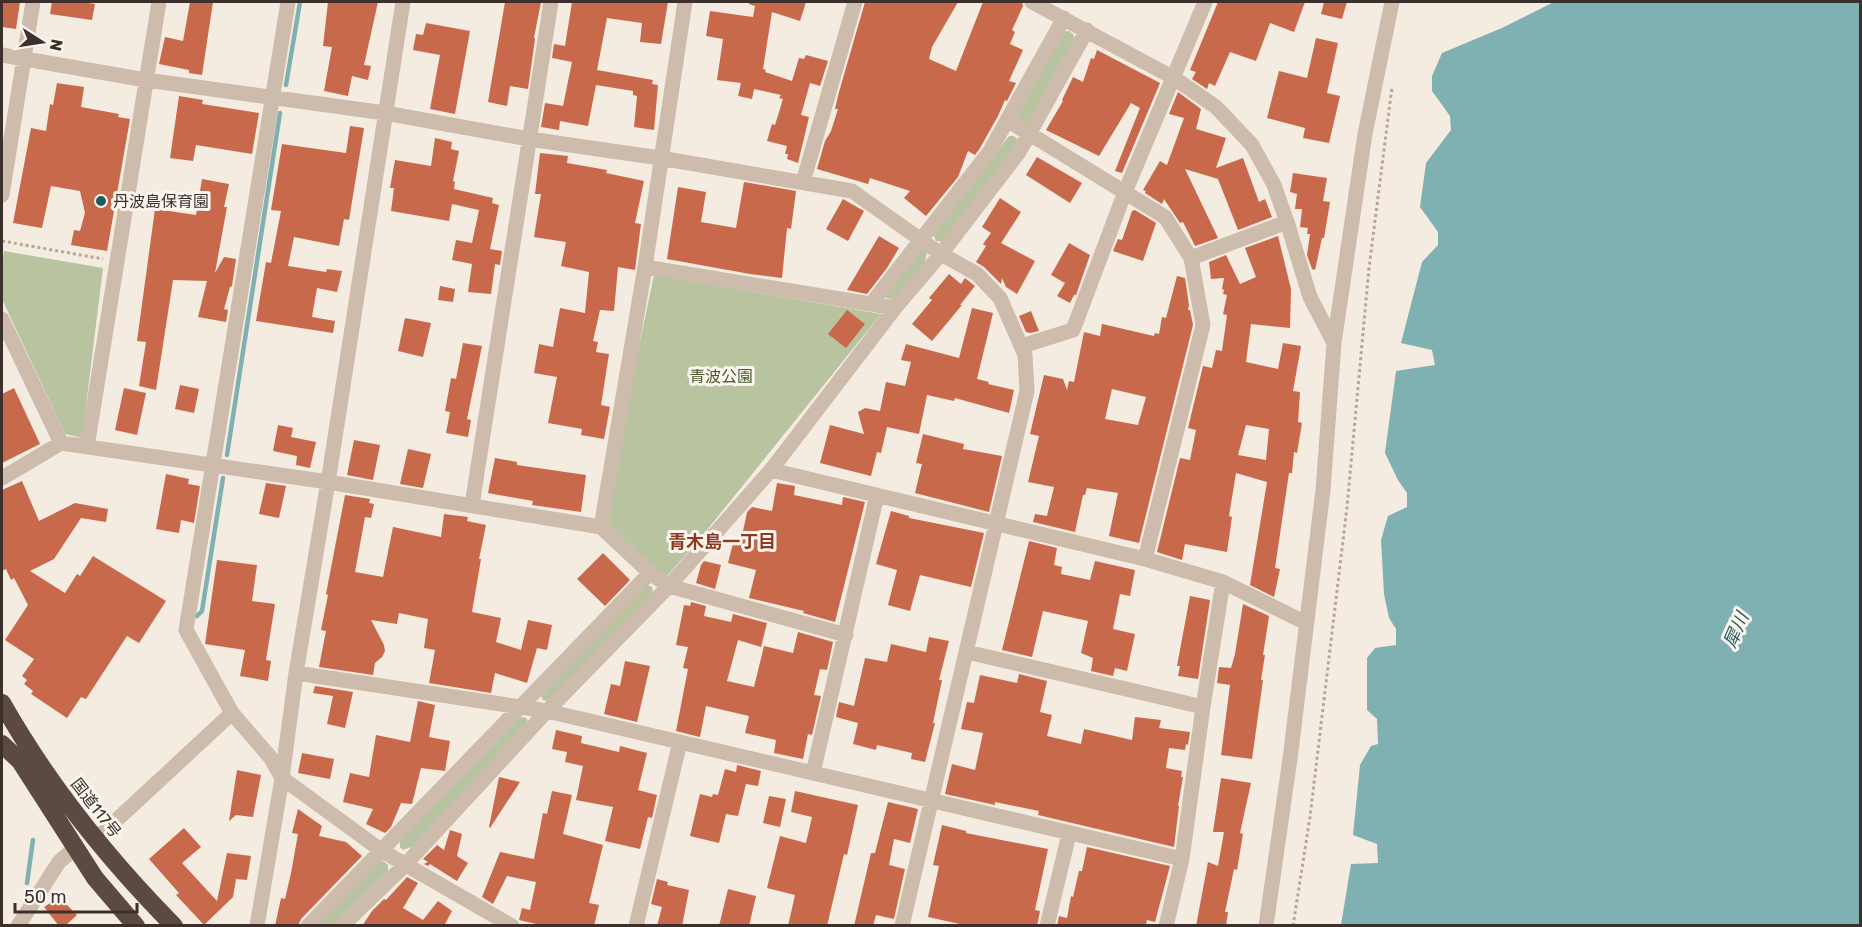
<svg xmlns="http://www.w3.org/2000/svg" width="1862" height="927" font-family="Rubik,'Noto Sans JP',sans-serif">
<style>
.green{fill:#b8c4a0}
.water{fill:#7fb0b2}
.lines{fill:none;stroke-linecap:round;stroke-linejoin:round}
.stream{stroke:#7fb0b2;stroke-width:4.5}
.building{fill:#c8694b;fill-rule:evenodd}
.path{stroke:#b9a596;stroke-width:3;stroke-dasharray:3 3;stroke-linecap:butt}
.minor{stroke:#cdbbac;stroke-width:15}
.highway{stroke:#5c4a42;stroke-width:18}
.poi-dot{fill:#1f5a5e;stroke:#fbf5ee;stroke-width:2}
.labels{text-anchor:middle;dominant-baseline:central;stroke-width:6;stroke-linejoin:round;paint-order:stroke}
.poi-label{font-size:16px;fill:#3b302b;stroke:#fbf5ee;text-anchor:start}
.park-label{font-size:16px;fill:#4a5a2e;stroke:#fbf5ee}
.street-label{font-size:16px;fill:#3b302b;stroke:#fbf5ee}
.neighbourhood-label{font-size:18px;font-weight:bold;fill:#8c3b22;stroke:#fbf5ee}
.water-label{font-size:18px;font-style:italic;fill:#1f5a5e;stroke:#fbf5ee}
</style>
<rect width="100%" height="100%" fill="#f4ebe1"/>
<path class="green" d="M1069,31L1073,34L1074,39L1030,123L1018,124L1016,116L1063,32Z
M1009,136H1014L1017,139L1016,145L944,242L936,241L934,236L937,229Z
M923,250L927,253L924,265L894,300L886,298V293L918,251Z
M4,251L103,268L82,438L65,434L2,299V267Z
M654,275L881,314L699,540L666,577L602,522Z
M644,584L652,587L653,593L551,702L543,700L541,696Z
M524,717L527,719L528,726L414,846L403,850L400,847V841L519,718Z
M383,861L388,865V871L333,925L317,926L373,865Z"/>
<path class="water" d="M1554,2H1860V925H1341L1351,864L1378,863L1377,844L1353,835L1360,765L1371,746L1378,744L1377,719L1367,710V658L1375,648L1396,645V629L1389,618L1384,594L1381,540L1388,516L1407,507V493L1398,480L1385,453L1396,371L1435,365L1432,350L1401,343L1422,262L1438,245V232L1420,207L1426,163L1451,130L1450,116L1432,91V76L1442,53L1502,28Z"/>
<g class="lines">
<path class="stream" d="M286,85L300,2
M227,455L280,113
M197,616L202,611L223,478
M27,883L33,840"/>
</g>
<path class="building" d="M2,2H20L16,29L2,27Z
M52,2H81L95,4L92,20L50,14Z
M190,2H213L202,75L189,73V70L159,64L165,37L183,41Z
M328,2H378L364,65L371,66L368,80L352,76L348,96L324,91L332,47L323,46Z
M505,2H541L534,38L535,39L528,89L510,86L507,106L488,102Z
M572,2H668L661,44L640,42L642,23L607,18L597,70L653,80L652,84L658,85L654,130L634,127L637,96L633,95V91L596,85L588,126L560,121L559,130L541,127L545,103L563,106L572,62L552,58L554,44L565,46Z
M749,2H806L800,21L772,12L763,69L766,70L765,72L792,81L799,58L804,59L806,55L828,61L820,86L810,83L801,115L809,117L798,163L787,159L788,154H785L787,146L767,141L772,124L775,125L783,99L779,98L781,95L754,89L752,99L738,96L741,83L717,80L723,39L706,36L710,11L753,17L755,6L749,4Z
M865,2H958L932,47L929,59L956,71L983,2H1022L1023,6L1012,30L1015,32L1010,44L1023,50L1009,81L1016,83L1007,101L1005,100L998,116L980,148L975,155L968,151L958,177L926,216L904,198L910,191L870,178L868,184L817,169L825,141L831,131L838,109H835L839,92Z
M1218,2H1305L1294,32L1270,23L1256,61L1230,52L1215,86L1209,83L1207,89L1192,79L1196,72L1190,70Z
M1324,2H1347L1342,19L1321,14Z
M426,23L470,31L455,114L430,109L440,55L413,50L416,34L423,35Z
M1316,38L1338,43L1327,93L1340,96L1329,143L1303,138L1305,128L1267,118L1279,71L1307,78Z
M1097,50L1160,83L1122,173L1115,171L1140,108L1131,103L1099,156L1046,130L1063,101L1062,100L1073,77L1083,82L1091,58L1094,59Z
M57,83L84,87L81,107L119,114L118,117L130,119L107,251L71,245L74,230L80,231L85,213L80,191L51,186L42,228L13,223L31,128L46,131L50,104L53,105Z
M1178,92L1201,109L1196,129L1226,138L1216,168L1243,158L1259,202L1265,199L1272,217L1238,230L1218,179L1185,169L1218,238L1195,246L1183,222L1180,223L1164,199L1162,204L1145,193L1146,191L1143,190L1160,161L1167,165L1184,118L1169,114Z
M179,96L203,100L202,104L259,113L252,154L196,145L193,161L170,158Z
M350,126L364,128L349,220L344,219L339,246L294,237L288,266L326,272L327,269L342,271L337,292L317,288L312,317L335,321L333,333L256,321L266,262L271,263L281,211L271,210L282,144L346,153Z
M435,138L452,142L451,149L459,151L453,181L455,182L454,189L493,198L492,203L499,205L490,249L502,251L500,265L495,264L491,294L468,292L472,264L452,260L456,240L472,243L479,210L452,204L449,221L391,211L394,188H390L395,160L431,166Z
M540,153L568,156L567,163L607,170L606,173L644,181L635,223L641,224L635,270L618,267L614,311L600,310L593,341L598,342L596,352L609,354L601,405L610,407L604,439L581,435L582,429L548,423L557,377L534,373L539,344L553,347L560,308L585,313L589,272L561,266L566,242L534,237L541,194H535Z
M1037,157L1082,183L1070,203L1026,175Z
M1293,173L1327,178L1323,201L1330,202L1324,238H1322L1315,270L1312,269L1307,255L1310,234H1307L1308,228L1300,227L1302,209H1295L1297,194L1290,192Z
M202,179L229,184L224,207H227L215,273L224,257L236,259L232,286L230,287L224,309L228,310L226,322L198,317L207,281L173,280L156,390L139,386L146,342L137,341L155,209L196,215Z
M744,182L796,191L791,229L787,228L782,278L750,274L667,259L678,187L706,192L701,222L736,228Z
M1000,198L1021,212L1001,243L1035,261L1017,294L1006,287L1002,278L1001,284L984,267L976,262L986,246L983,244L991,233L982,227Z
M843,199L864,211L848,241L826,229Z
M1135,210L1156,223L1143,261L1113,251L1118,239L1122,240L1132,211Z
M879,236L899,248L887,268L867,294L847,290Z
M1278,236L1291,289L1290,328L1251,324L1246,362L1278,369L1283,343L1301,346L1293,391L1300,392L1298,422L1302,423L1297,453L1294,452L1292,473H1289L1275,568L1280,569L1274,597L1250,585L1267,482L1236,473L1229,516L1232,517L1227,552L1185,544L1182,560L1157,552L1180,458L1190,460L1196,430L1188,428L1203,366L1212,368L1216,350L1222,351L1227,315L1223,314L1227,295L1223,294L1224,290L1222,289L1224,278L1211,279L1209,262L1226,255L1240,284L1256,277L1245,248ZM1246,425L1269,429L1266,460L1238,455Z
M1069,243L1090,255L1076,295H1074L1070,303L1057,296L1065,283L1051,275Z
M949,274L961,284L965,278L975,286L960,305H962L932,341L912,324L932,300L929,298Z
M1177,276L1185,278L1189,305L1188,310H1190L1193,325L1139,543L1109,536L1118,493L1087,488L1085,495H1083L1075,532L1033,522L1035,514L1047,516L1054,487L1028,482L1039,436L1030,434L1044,375L1063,379L1067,390L1069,381L1074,382L1084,332L1100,336L1102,324L1154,336L1155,333L1159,334L1162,317L1166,318ZM1112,389L1146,397L1138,425L1105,419Z
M440,286L455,289L453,302L438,300Z
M972,308L993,313L977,379L989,382L988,384L1014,390L1009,413L955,398L954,401L927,395L919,434L887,427L881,453L877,452L871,476L820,463L830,425L864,434L858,412L865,408L880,411L886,382L905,386L911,362L901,360L906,344L959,358Z
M847,310L865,324L846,348L828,334Z
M1031,311L1039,331L1030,333L1026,332L1019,316Z
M405,318L431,323L423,357L398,351Z
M463,343L482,346L467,419L471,420L468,437L446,433L450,412L445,411L451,378L456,379Z
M180,385L199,389L194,413L175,409Z
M14,388L40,444L2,463V394Z
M124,388L146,393L137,435L115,430Z
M278,425L293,428L291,437L316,442L310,468L296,465L297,456L273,451Z
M923,434L964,444L963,449L1002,456L989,512L915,493L922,464L916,463Z
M354,440L380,445L373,480L347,475Z
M408,449L431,454L423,488L400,484Z
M495,458L517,462V465L586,475L581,512L532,505L533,501L488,493Z
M166,474L189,479L188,484L200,486L194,523L181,520L179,533L156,529Z
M22,481L39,521L75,503L108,509L106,522L81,518L54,559L30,571L65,593L77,574L80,576L93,556L166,601L139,643L127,636L86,699L81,697L67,718L31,694L33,691L24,684L27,680L22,676L34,659L5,640L28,605L14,578L11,580L6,569L2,571V490Z
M266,483L286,486L279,518L259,514Z
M777,483L795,486L794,495L842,505L843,497L865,502L835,622L803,613L804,611L749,598L756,570L728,563L734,539L741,541L747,512L752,507L772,511Z
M345,495L370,499L369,503L374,504L371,518L365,517L355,572L383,577L393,527L441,537L444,514L468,517L467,521L486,525L479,559H481L472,612L501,618L496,642L521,650L528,620L552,625L547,650L537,648L527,683L495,673L491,693L429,683L435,650L424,648L428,619L399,613L397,624L371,620L384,645L385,651L382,657L375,663L373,675L319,667L326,631L321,630L328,595L326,594Z
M891,511L909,516V518L984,533L971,587L920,575L910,611L888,605L897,570L876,564Z
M1029,541L1057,548L1054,565L1062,567L1061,574L1090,580L1095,561L1135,570L1130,596L1120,594L1113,629L1135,634L1127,671L1115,668L1113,676L1091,671L1093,658L1081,653L1088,621L1043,611L1032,657L1002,650Z
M603,553L630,580L605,606L577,579Z
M217,560L257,565L252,601L275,604L266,660L271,661L268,681L240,676L245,650L205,644Z
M704,561L721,565L715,589L696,583L701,565Z
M1190,596L1210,600L1198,679L1178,676L1180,666H1177Z
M691,602L706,606L704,616L731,622L733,614L767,623L761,647L738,640L727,681L754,687L764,646L793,653L798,632L833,642L827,670L820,669L814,695L821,696L812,735L808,734L803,759L774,753L776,740L745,733L749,716L706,706L700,737L676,731L688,669L683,668L688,647L676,645L684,605L690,606Z
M1243,604L1269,616L1263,655H1265L1261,680H1263L1252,759L1221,755L1230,685L1217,683L1219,667L1231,668L1235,654Z
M929,637L949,641L939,680H942L933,723H935L925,762L911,759L912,753L877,745L876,750L853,744L858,723L836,717L839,702L854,706L865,658L887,662L891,644L926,652Z
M625,661L650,666L637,722L604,714L611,684L620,686Z
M1019,674L1047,681L1040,712L1052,715L1047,736L1081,744L1084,729L1132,740L1135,717L1161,720L1159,728L1190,732L1188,745L1186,744L1185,750L1169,748L1166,768L1182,771L1181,777H1183L1178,806H1179L1174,847L1038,815L1039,811L995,802V805L945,794L952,764L975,770L983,733L961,729L967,702L974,703L980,675L1017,683Z
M315,686L353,692L345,728L327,724L333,696L313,693Z
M418,701L435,705L429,737L450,741L445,771L421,768L412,804L401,803L391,827L385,833L366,824L373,809L343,802L350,773L369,777L376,735L410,742Z
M556,730L582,736L581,743L619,752L620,746L647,753L638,790L657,795L652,818L648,817L640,849L605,841L613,807L576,800L583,766L565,762L567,752L552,749Z
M302,753L334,759L330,779L298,773Z
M737,765L761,771L758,786L746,784L738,816L726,814L719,843L690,836L700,794L712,797L713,794L718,795L725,769L736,772Z
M237,770L261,775L253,817L236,815L229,821Z
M499,777L520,782L490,828L489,827Z
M1221,778L1251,783L1240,833L1243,834L1237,870L1234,869L1225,912H1228L1226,926H1196L1208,862L1218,866L1224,832H1213Z
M552,791L572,795L563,834L603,845L589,903L599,905L594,926H545L519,920L522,908L530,910L536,882L507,876L493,904L482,897L500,852L534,859L543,813L547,814Z
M795,791L858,805L847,855L844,854L827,926H788L795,895L767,888L780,836L806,843L812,817L791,812Z
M769,796L786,799L780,827L763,823Z
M888,802L918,809L910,843L894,839L889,865L905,869L894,919L876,915L873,926H854L871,853H875Z
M298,809L322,826L319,836L346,842L362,856L301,919L298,926H275L281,898L285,899L291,873L298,834L292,833Z
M942,825L966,831V833L1048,849L1035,910L1040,911L1037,926H969L928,917L939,866L933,865Z
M184,828L201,847L182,863L217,901L227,853L251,856L247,880L236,879L233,897L204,925L176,895L179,893L149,859Z
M450,830L462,834L457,856L468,863L457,881L430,864L428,866L424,864L428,862L423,859L437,845L444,850Z
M1087,847L1170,866L1155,922L1147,920L1146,926H1057L1059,916L1067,918L1071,896L1073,897L1079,871H1082Z
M407,877L418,883L403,908L423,920L438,901L452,911L444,926H362L372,911L384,899L386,900Z
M657,879L668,882L667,885L689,890L682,926H657L662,907L651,904Z
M728,889L756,896L749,926H719Z
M59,897L77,915L65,926H59L44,907Z"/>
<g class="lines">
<path class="path" d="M2,241L103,259
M1293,926L1310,817L1347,507L1369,268L1392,87"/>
<path class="minor" d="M288,2L186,630L232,713L270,757L282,778L382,851L512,926
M1032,2L1174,78L1216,107L1252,145L1274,185L1287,222L1310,297L1334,343
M2,55L146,80L385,113L529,139L660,158L852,191L941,254L977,274L1000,298L1025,355L1027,391L902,926
M1007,120L1165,217L1191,258L1203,325L1145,559
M803,182L855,2
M2,195L33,2
M1191,258L1287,222
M645,267L685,2
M871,304L990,151L1064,18
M2,319L61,443L328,482L601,527L650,573L669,586L846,635
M1022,346L1073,330L1125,192L1205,2
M87,447L159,2
M771,470L1145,559L1223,582L1306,623
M2,478L61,443
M472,505L551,2
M601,527L645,267L895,308
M967,652L1203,707
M296,673L547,711L1182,859
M813,773L877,495
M95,840L232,713
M18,926L59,862L74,849
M257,926L282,778L296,673L328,482L403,2
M308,926L650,573
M342,926L405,865L547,711L669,586L771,470L895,308L941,254L1019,152L1087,30
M636,926L680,742
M1047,926L1069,834
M1166,926L1182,859L1203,707L1223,582
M1266,926L1290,759L1323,490L1334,343L1365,134L1392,2"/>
<path class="highway" d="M2,703C49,786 106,857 174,926
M2,744L20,761L95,878L136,926"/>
</g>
<circle class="poi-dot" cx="101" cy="201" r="6"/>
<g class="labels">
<g class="poi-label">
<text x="113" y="201">丹波島保育園</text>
</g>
<g class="park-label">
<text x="721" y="376">青波公園</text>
</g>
<g class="street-label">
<text transform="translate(96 808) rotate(52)">国道117号</text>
</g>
<g class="neighbourhood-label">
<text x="722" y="542">青木島一丁目</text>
</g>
<g class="water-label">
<text transform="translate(1736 630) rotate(-66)">犀川</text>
</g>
</g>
<rect width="1862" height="927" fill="none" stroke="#3b302b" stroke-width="6"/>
<g transform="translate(42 42) rotate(102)" stroke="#fbf5ee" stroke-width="4.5" paint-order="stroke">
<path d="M0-4.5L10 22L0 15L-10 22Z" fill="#3b302b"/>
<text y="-9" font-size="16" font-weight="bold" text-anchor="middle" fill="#3b302b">N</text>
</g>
<path d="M15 903v9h122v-9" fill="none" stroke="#3b302b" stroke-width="3"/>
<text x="24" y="903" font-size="18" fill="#3b302b" stroke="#fbf5ee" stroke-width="4.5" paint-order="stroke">50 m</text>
</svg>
